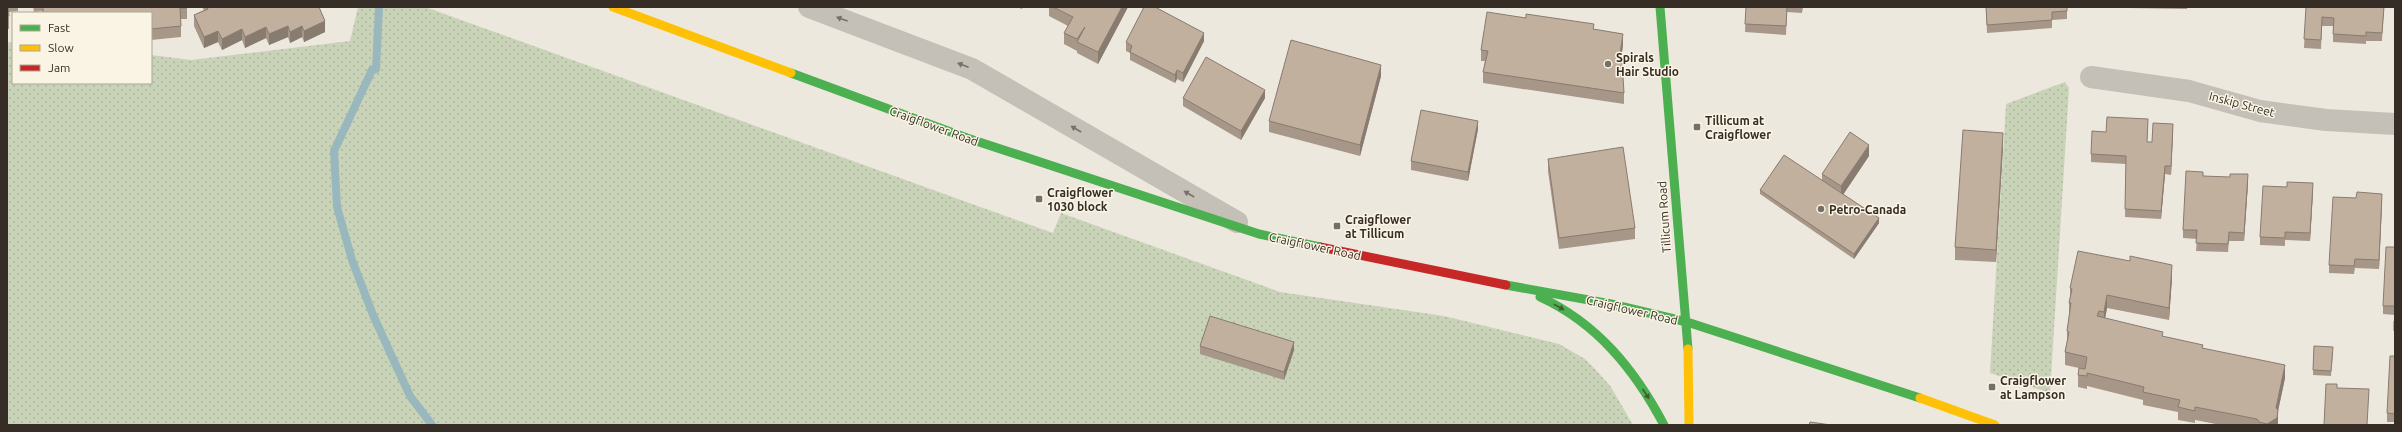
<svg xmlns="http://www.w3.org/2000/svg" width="2402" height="432" font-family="Ubuntu,sans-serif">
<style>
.grass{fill:url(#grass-dots)}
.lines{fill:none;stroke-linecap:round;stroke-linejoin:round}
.stream{stroke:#99b8be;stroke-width:8}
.street{stroke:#c5c0b7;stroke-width:22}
.fast{stroke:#4caf50;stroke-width:9}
.slow{stroke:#ffc107;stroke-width:9}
.jam{stroke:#c62828;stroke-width:9}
.wall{fill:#a79789}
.shaded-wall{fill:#887b6f}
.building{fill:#c2b09f;stroke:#887b6f}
.oneway{fill:#767067}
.oneway2{fill:#3e5b35}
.poi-dot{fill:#766f66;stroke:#faf4e4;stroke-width:1.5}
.labels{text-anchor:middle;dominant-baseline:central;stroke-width:3;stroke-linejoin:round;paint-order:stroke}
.poi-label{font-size:12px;font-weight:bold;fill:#362e26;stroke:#faf4e4;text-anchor:start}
.street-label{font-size:12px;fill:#362e26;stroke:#faf4e4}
</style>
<defs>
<pattern id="grass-dots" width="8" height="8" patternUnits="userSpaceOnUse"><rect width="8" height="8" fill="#c9d3b7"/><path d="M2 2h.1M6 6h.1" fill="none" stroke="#adb59d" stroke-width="1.8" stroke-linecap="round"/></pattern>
</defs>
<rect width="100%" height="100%" fill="#ede8de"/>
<path class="grass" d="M358,7H425L1053,233L1061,213L1280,292L1444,316L1559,344L1585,359L1595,369L1611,387L1633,425H7V43L13,42V83H151V55L191,60L350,41Z
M2065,82L2069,88L2050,393L1990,373L2006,104Z"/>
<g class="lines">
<path class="stream" d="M379,7L376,69L372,70L334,151L337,207L352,260L373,315L410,396L432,425"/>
<path class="street" d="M809,7L972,69L1237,222
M2091,77L2189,91L2260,111L2326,120L2395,124"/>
<path class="fast" d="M1660,7L1688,349
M791,73L967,138L1259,234L1320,247
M1506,285L1611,304L1687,322L1920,398
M1540,297C1597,323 1635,370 1664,425"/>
<path class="slow" d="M613,7L791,73
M1688,349L1689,425
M1920,398L1995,425"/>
<path class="jam" d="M1320,247L1506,285"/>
</g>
<path class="wall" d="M7,7H18V11L9,12V29H7Z
M33,7H187V19H181V37L151,40V13H42V11L34,12Z
M202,7H319L325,32L304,42L302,37L290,43L288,37L269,45L266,38L245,48L242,40L222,50L218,42L204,48L194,26V15L204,10Z
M1017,7H1023L1022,9Z
M1049,7H1128L1098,64L1077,53V51L1064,44V33L1068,26L1049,16Z
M1746,7H1803L1802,13L1787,12L1786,35L1745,32Z
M1986,7H2067V19L2052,20V28L1987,33Z
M2128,7H2187V9L2128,8Z
M2306,7H2384L2382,41H2366V44L2333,42V26H2322L2321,49L2304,48Z
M1594,29L1623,45L1621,60L1624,93V104L1483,83V72L1485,61H1481V50Z
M1204,41L1183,82L1177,79L1175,83L1130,60V53L1126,51V42Z
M1381,76L1360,156L1269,132V121Z
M1183,98H1265L1241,140L1183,106Z
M2148,127L2147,142H2152L2173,132L2171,175L2165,174L2161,219L2125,217L2126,164L2091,162V154L2106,132Z
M1478,129L1468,181L1411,170V161Z
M2003,146L1996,262L1955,260V247Z
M1869,156L1843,194L1879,223L1854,259L1760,194V190L1822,180V174Z
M1548,159L1635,228V239L1559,249L1548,171Z
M2203,176L2248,183L2244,241H2229L2228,252L2196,251L2197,239L2183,238V230Z
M2313,191L2310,241L2285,240V246L2260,245V237Z
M2382,202L2379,269L2355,268L2354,274L2329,273V265Z
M2395,247V315L2383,314V306Z
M2172,278L2169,320L2107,308L2105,318L2163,337L2203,348L2285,378L2278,411V425H2221L2195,420V423L2178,420V412L2143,405V400L2087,386V389L2078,387V375L2079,368L2065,365V352L2067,342V331L2069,316V303L2070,297V288Z
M1200,346L1294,350L1284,380L1200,354Z
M2314,346L2333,352L2331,376L2313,375Z
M2395,356V422H2387V413Z"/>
<path class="shaded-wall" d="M1122,7H1128L1098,64V52Z
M325,21V32L304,42V31Z
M288,26V37L269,45V34Z
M302,26V37L290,43V32Z
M266,27V38L245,48V37Z
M242,29V40L222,50V39Z
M218,31V42L204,48V37Z
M1204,33V41L1183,82V73Z
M1623,34V45L1619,71V60Z
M1381,65V76L1360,156V145Z
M1177,70V79L1175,83V75Z
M1265,90V98L1241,140V131Z
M1478,121V129L1468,181V172Z
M2173,124V132L2171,175V166Z
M2003,133V146L1996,262V250Z
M1869,145V156L1841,198V186Z
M2165,166V174L2161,219V211Z
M2248,174V183L2244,241V233Z
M2313,183V191L2310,241V233Z
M2382,194V202L2379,269V260Z
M1879,218V223L1854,259V254Z
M2172,265V278L2169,320V308Z
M2107,295V308L2104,325V312Z
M1294,342V350L1284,380V372Z
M2285,365V378L2278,411V425H2267L2276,408Z"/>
<path class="building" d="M7,7H8L9,16H7Z
M43,7H187V8H180L181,26L151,29V13H43Z
M207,7H319L325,21L304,31L302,26L290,32L288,26L269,34L266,27L245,37L242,29L222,39L218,31L204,37L194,15L208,9Z
M1053,7H1122L1098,52L1077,42L1085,27L1077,39L1064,33L1073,17Z
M1144,7H1155L1204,33L1183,73L1177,70L1175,75L1130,52L1132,46L1126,42Z
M1746,7H1787L1786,26L1745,24Z
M1986,7H2067V11L2052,12V20L1987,25Z
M2306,7H2384L2382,33L2366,32V36L2333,34L2334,18L2322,17L2321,40L2304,39Z
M1487,12L1526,18V14L1594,24L1593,29L1623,34L1619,60L1622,61L1624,93L1483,72L1488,51L1481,50Z
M1291,40L1381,65L1360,145L1269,121Z
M1206,57L1265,90L1241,131L1183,98Z
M1421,110L1478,121L1468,172L1411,161Z
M2107,117L2148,119L2147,142H2152L2153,123L2173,124L2171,166H2165L2161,211L2125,209L2126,156L2091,154L2092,131L2106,132Z
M1963,130L2003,133L1996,250L1955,247Z
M1850,132L1869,145L1841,186L1822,174Z
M1623,147L1635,228L1559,238L1548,159Z
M1784,155L1879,218L1854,254L1760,190Z
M2186,171L2203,172V176L2230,177V174H2248L2244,233L2229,232L2228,244L2196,243L2197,230H2183Z
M2287,182L2313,183L2310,233L2285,232V238L2260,237L2263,186L2287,187Z
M2357,192L2382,194L2379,260L2355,259L2354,266L2329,265L2333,197L2356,198Z
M2386,247H2395V306H2383Z
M2078,251L2130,261V256L2172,265L2169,308L2107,295L2104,312L2099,311L2097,316L2163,332L2162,336L2203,345L2202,348L2285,365L2276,408L2278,410L2277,418L2267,424L2259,422L2257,419L2195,407V411L2178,407L2180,400L2143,392L2144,387L2087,373V376L2078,375L2079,368L2085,369L2087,357L2065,352L2069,332L2067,331L2071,303H2069L2072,289L2070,288Z
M1210,316L1294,342L1284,372L1200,346Z
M2394,321H2395V331H2394Z
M2314,346L2333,347L2331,371L2313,370Z
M2390,356H2395V414L2387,413Z
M2326,384H2337V388L2369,389L2367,425H2324Z
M1810,422L1831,425H1809Z"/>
<defs><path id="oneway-solid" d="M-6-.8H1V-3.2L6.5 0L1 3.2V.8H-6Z"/></defs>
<g class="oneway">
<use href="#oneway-solid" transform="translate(842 19) rotate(-160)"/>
<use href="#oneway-solid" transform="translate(963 65) rotate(-159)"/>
<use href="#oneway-solid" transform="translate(1076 129) rotate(-150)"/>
<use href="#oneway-solid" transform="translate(1189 194) rotate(-150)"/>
</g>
<g class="oneway2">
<use href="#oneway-solid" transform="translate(1559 307) rotate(29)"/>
<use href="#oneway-solid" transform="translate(1646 394) rotate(57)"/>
</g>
<g class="poi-dot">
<circle cx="1608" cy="64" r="4"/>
<rect x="1693" y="123" width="8" height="8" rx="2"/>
<rect x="1035" y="195" width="8" height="8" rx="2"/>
<circle cx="1821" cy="209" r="4"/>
<rect x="1333" y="222" width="8" height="8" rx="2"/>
<rect x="1988" y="383" width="8" height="8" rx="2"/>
</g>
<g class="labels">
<g class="poi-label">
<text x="1616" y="57">Spirals<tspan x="1616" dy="14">Hair Studio</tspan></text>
<text x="1705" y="120">Tillicum at<tspan x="1705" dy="14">Craigflower</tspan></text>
<text x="1047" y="192">Craigflower<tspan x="1047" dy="14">1030 block</tspan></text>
<text x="1829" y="209">Petro-Canada</text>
<text x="1345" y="219">Craigflower<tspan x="1345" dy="14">at Tillicum</tspan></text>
<text x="2000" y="380">Craigflower<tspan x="2000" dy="14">at Lampson</tspan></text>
</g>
<g class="street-label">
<text transform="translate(2242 104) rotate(15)">Inskip Street</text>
<text transform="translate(934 126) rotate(20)">Craigflower Road</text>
<text transform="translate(1664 217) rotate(-94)">Tillicum Road</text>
<text transform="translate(1315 246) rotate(12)">Craigflower Road</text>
<text transform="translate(1632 310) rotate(13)">Craigflower Road</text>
</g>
</g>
<rect width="2402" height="432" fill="none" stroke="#362e26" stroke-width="16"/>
<rect x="12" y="12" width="140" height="72" fill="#faf4e4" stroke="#aca598"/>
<rect x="20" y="25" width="20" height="6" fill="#4caf50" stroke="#aca598"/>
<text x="48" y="32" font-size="12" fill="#362e26">Fast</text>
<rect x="20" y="45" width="20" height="6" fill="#ffc107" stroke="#aca598"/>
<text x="48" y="52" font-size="12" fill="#362e26">Slow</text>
<rect x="20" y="65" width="20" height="6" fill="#c62828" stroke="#aca598"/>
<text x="48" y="72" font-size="12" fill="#362e26">Jam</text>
</svg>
